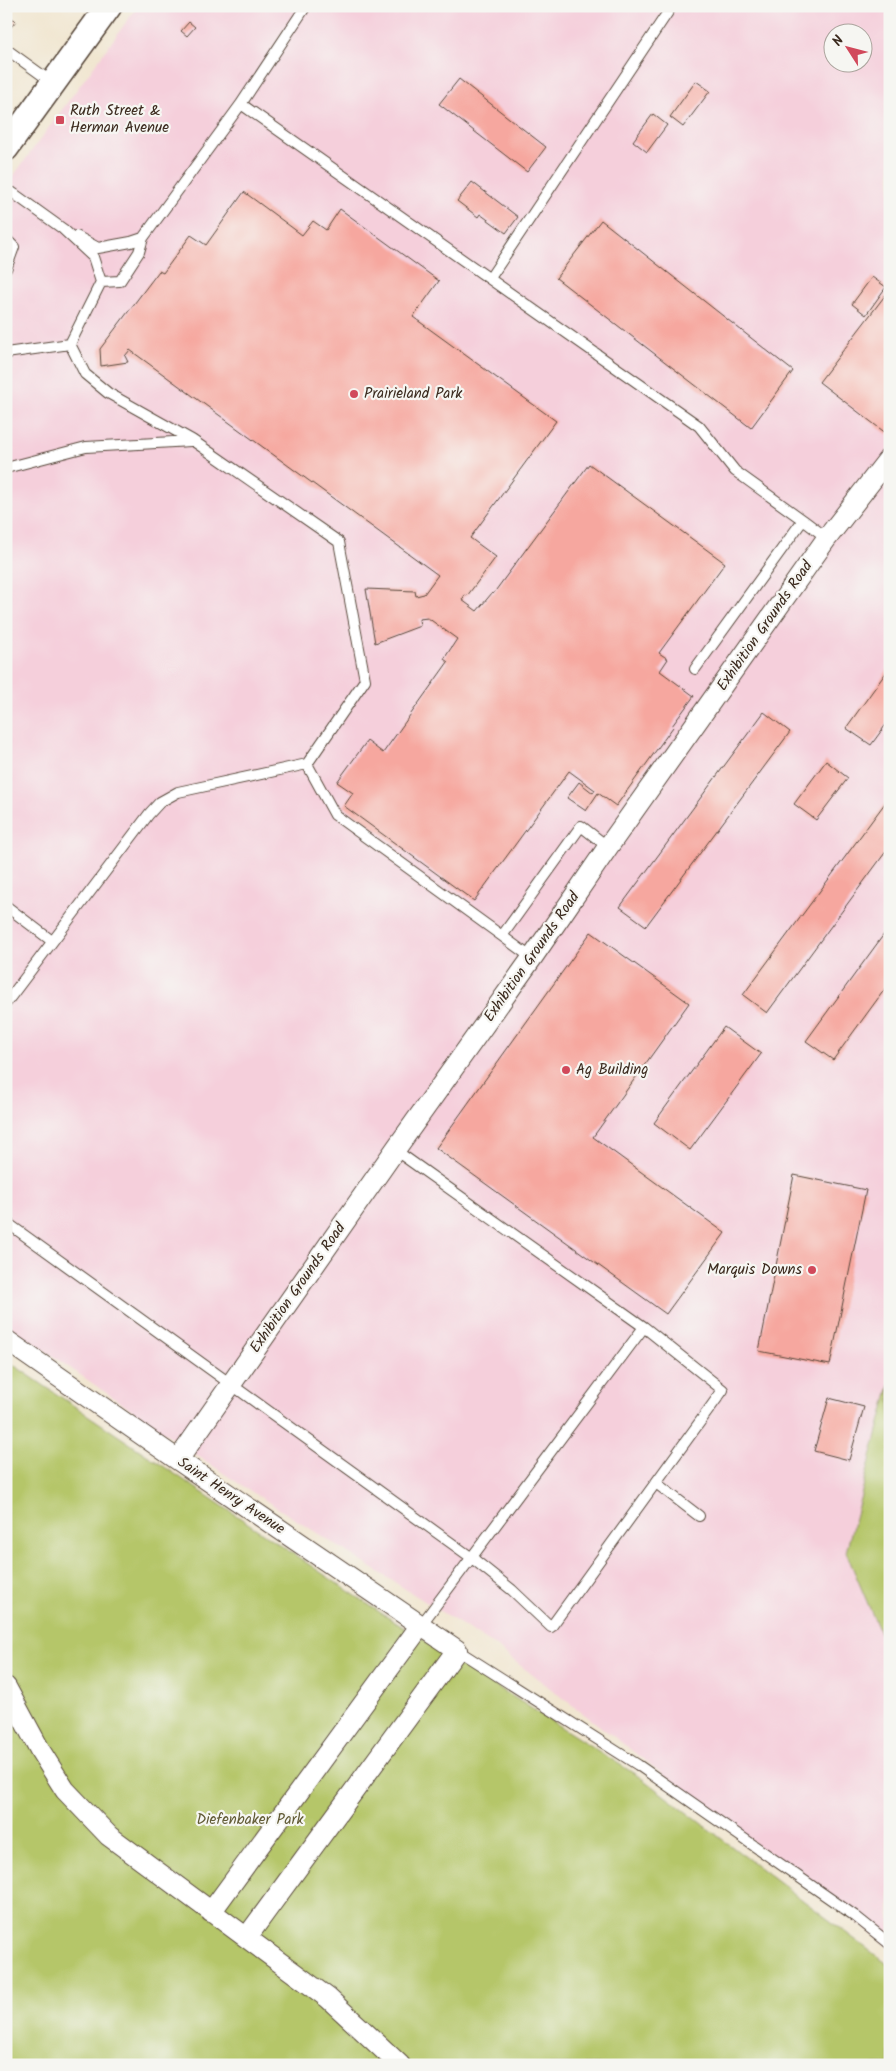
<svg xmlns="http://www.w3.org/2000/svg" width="896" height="2071" font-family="Kalam,sans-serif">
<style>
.built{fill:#f5cfdb;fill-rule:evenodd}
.green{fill:#b5c669;stroke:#787844}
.building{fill:#f6a79f}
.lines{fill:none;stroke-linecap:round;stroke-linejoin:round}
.service-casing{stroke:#564639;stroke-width:12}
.minor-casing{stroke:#564639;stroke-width:22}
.tertiary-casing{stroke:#564639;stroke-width:28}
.service{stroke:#fff;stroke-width:10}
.minor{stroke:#fff;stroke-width:20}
.tertiary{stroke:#fff;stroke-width:25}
.poi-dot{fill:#d1495b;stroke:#f6f6f2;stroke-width:2}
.labels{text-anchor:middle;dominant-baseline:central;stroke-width:4.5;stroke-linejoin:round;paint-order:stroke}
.poi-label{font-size:15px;fill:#3b2a1e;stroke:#f6f6f2;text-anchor:start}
.street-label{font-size:15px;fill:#3b2a1e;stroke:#f6f6f2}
.park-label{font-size:15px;fill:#605934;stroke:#f6f6f2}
</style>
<rect width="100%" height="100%" fill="#f6f6f2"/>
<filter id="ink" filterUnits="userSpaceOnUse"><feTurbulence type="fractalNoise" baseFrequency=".02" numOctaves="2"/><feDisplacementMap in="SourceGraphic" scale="10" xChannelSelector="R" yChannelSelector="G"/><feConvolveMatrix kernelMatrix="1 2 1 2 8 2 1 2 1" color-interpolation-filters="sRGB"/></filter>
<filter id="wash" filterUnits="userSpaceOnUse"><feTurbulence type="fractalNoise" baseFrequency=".0096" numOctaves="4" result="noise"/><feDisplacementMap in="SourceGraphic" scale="20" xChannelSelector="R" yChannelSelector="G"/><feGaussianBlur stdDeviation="1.12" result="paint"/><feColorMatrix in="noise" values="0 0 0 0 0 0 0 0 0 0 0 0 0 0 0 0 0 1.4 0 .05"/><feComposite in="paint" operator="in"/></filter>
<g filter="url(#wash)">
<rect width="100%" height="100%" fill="#f1e6d0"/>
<path class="built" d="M138,6H890V1947L492,1644L235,1481L6,1324V186ZM834,32H864V62H834Z"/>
<path class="green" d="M6,1360L381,1613L641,1778L890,1966V2065H6Z
M890,1385V1656L846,1552Z"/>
<g id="blocks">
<path class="building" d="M6,14L16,21L6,33Z
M189,22L195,27L187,36L181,31Z
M459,79L546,147L527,172L439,104Z
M696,81L710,91L683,127L670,117Z
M653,114L667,125L647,152L633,141Z
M472,182L518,217L506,233L480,214L478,217L457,201Z
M244,192L302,235L313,221L326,230L340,209L439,281L413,317L556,421L470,538L496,557L467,596L465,595L462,600L477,611L492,593L493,594L589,464L725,563L659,653L668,659L660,671L694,696L672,726L673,727L616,806L598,793L586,811L567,798L579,782L593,793L595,790L569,771L474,901L344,806L353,793L337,782L367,741L383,753L448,662L444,659L457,639L428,618L419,619L420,626L375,643L366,589L415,591L416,596L424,594L438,575L130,350L125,356L128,362L101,366L100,349L159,271L163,273L191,235L206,245Z
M601,220L793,371L751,428L556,278Z
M872,277L886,287L866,315L852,304Z
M890,289V431L887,434L819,382Z
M890,667V719L871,745L846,728Z
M764,712L790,732L646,926L620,907Z
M826,761L848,778L816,820L794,804Z
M888,799L890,800V846L767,1013L743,995Z
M890,926V982L833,1060L806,1041Z
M591,932L689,1003L593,1137L725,1233L666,1314L436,1148Z
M724,1027L761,1054L690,1150L654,1123Z
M794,1175L866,1190L830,1365L759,1351Z
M829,1398L864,1407L849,1460L814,1451Z"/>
</g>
</g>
<g filter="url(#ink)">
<use href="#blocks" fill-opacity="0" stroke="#564639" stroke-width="1"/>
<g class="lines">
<defs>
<path id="service" d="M6,49L53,83
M241,104L699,426L735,471L803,520L695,669
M6,192L13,193L63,229L93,257L101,282L70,344
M76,236L98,248L131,242L143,238
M6,239L14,247L6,269
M490,278L672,6
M101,282L120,281L139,252L143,238L241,104L306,6
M6,353L70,344
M6,468L86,447L191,441
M803,520L827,538
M307,764L335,815L502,936L581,826L608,847
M6,906L52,941
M502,936L532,958
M6,1003L149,814L160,802L178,792L307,764L365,680L339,542L192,440L108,393L85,374L70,344
M6,1222L472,1558L512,1590L551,1627L723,1390L644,1327L395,1150
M656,1483L699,1516
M421,1625L644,1327
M457,1650L638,1765L855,1916L890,1944"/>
<path id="minor" d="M6,1340L178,1460L457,1650L247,1937
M178,1460L395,1150L532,958L608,847L827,538L890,457
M6,1687L41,1752L65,1790L109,1836L328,1998L400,2065
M211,1912L421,1625"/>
<path id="tertiary" d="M6,148L109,6"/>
</defs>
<use href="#service" class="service-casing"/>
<use href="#minor" class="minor-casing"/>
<use href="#tertiary" class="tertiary-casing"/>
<use href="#service" class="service"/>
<use href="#minor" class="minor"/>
<use href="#tertiary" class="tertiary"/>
</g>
</g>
<g class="poi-dot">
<rect x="55" y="115" width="10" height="10" rx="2.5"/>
<circle cx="354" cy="394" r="5"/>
<circle cx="566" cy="1070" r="5"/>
<circle cx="812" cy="1270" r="5"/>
</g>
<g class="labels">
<g class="poi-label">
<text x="70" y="111">Ruth Street &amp;<tspan x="70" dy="17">Herman Avenue</tspan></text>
<text x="364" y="394">Prairieland Park</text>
<text x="576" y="1070">Ag Building</text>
<text x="802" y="1270" text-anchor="end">Marquis Downs</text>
</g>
<g class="street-label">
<text transform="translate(765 626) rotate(-55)">Exhibition Grounds Road</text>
<text transform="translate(532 957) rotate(-55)">Exhibition Grounds Road</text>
<text transform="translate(298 1288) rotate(-55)">Exhibition Grounds Road</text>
<text transform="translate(231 1496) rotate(34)">Saint Henry Avenue</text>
</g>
<g class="park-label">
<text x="250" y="1820">Diefenbaker Park</text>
</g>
</g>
<rect width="896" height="2071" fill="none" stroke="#f6f6f2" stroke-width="25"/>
<g transform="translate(848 48) rotate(306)"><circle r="24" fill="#f6f6f2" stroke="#aba49d"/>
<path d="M0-4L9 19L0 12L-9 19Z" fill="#d1495b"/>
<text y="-8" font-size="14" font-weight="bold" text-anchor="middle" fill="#3b2a1e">N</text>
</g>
</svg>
